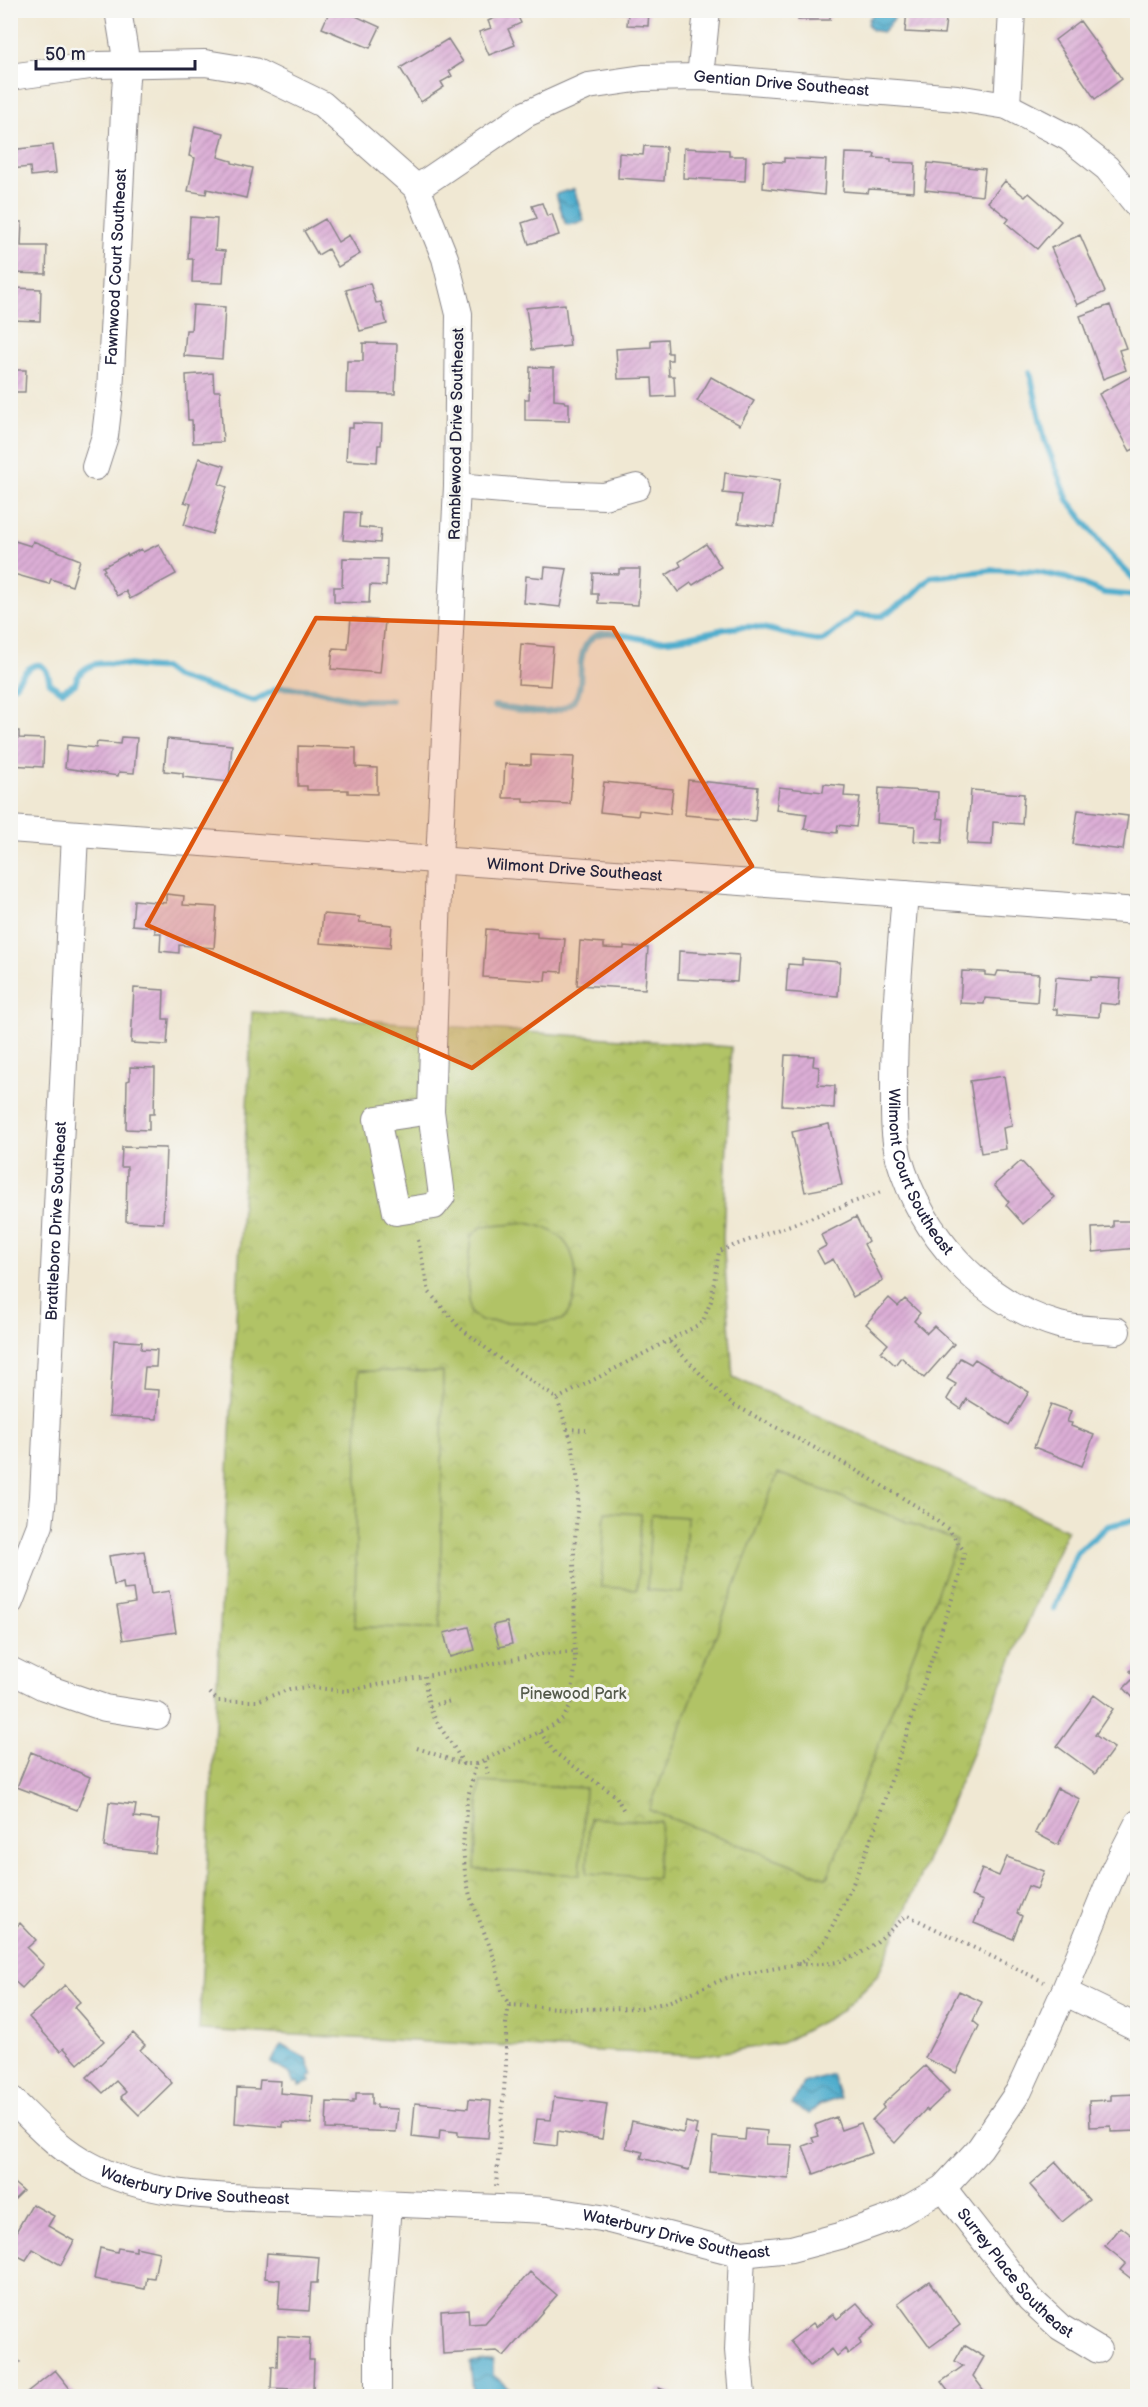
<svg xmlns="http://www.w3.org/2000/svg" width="1148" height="2407" font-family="'Balsamiq Sans',sans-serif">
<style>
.park{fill:url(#park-crowns);stroke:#6a7250;stroke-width:1.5}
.garden{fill:#b1c366;stroke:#6a7250;stroke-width:1.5}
.water{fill:url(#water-waves);stroke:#386884;stroke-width:1.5}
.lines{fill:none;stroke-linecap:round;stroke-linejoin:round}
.stream{stroke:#4fadcd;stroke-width:6}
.building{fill:url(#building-hatch)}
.minor-casing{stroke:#898587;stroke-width:28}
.path{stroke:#898587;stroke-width:4;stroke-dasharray:1.5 4.5;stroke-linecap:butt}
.minor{stroke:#fff;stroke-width:26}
.marked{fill:#de560e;fill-opacity:0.2;stroke:#de560e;stroke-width:4.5;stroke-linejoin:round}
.labels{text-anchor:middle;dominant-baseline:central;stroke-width:6;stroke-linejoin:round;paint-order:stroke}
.street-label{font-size:16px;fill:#22223b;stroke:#f6f6f2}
.park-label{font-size:16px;fill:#545a4a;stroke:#f6f6f2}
</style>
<defs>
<pattern id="park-crowns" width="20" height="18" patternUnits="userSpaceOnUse" patternTransform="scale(1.5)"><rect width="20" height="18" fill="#b1c366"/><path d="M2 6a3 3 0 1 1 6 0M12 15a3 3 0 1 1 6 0" fill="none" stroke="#98a759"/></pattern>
<pattern id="water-waves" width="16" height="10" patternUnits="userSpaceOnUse" patternTransform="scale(1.5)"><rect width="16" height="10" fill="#4fadcd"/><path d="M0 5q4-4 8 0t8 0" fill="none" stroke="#418ca8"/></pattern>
<pattern id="building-hatch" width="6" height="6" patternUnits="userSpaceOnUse" patternTransform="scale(1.5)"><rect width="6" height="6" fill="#dcaed6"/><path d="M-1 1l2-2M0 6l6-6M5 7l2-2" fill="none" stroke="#bc95b9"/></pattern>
</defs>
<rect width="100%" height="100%" fill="#f6f6f2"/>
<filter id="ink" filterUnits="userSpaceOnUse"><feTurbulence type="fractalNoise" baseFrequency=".0167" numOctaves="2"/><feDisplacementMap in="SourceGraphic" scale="12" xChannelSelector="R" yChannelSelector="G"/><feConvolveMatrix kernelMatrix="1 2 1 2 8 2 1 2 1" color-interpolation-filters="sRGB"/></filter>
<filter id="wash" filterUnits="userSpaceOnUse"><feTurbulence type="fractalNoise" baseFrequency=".008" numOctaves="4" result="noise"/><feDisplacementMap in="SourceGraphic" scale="24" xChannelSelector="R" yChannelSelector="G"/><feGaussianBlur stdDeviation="1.35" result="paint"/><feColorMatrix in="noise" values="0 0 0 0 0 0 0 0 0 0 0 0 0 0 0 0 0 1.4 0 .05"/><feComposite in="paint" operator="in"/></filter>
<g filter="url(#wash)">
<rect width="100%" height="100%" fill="#f0e8d3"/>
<path class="park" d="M252,1012L731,1047L723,1238L733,1377L1067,1530L878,1975L842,2011L782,2043L698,2056L199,2030Z"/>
<path class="garden" d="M527,1223C541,1226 553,1229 564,1241C581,1261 579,1302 563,1320L536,1323L481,1321L470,1313L467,1273L471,1236L481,1227Z
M358,1371L443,1372L440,1628L355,1627Z
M778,1473L957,1541L827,1878L649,1810Z
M605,1512L641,1514L637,1589L601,1587Z
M651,1515L687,1517L683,1593L647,1590Z
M480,1782L585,1788L580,1875L475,1869Z
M590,1818L661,1822L657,1878L587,1873Z"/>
<path class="water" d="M877,10L897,11L893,21L883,32L872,30L868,25L869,19Z
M574,189L584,221L569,225L565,223L556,194Z
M281,2045L307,2059L313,2076L309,2077L310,2082L299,2086L298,2082L294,2083L290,2074L271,2063Z
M832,2074L840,2098L819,2105L809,2114L792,2105L803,2083Z
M493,2360V2375L509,2388L503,2396H480L473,2391L470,2363Z"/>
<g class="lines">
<path class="stream" d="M1030,372L1045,441L1068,500L1111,556L1138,583
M10,686L15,685C26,667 45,651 50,684L62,691L75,684C86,647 134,671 163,668L175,677L254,701L280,687L315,690L357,700H391
M494,706C517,709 560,722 576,697C582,688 580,672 581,661C582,653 585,643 593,637C609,627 634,639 651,640C686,643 721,624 756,627C779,630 800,640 823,641L855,615L882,616L911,597L931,577L994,570L1037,572L1066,578L1105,593L1138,596
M1054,1609L1077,1552L1108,1526L1138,1519"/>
</g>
<g id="blocks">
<path class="building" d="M10,10H27V11L10,15Z
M330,10H353L351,14L380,27L370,48L322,28Z
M497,10L532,11L518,17L521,23L508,29L515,45L489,55L479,32L491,28L488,21L499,16Z
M611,10H649L648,26L627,25L628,13L611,12Z
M798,10H830V20H798Z
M907,10L947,12L944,34L905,32Z
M1080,21L1122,79L1095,99L1055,40Z
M448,39L463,62L449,71L452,76L441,82L444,87L421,102L400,68Z
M195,126L224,133L218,157L232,161V163L253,168L246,198L207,189L206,194L188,191L195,158L189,156Z
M53,145L56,173L31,176L30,167L11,169L10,150Z
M644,146L666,147L664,181L618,178L619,153L643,155Z
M684,148L729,150V156H746L745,181L683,178Z
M845,153L875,154L874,158L891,159V162L915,163L914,192L869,189L868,193L843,191Z
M784,158L826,160L824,195L763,188L764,161L784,162Z
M928,163L985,169L982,196L925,190Z
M1005,181L1025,197L1029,193L1061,221L1037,249L1006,223L1009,219L988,202Z
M542,203L547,216L552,214L559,235L529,244L522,223L537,218L532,206Z
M190,217L217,219L215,250L225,251L223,283L192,282L193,259H188Z
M325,219L338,242L349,235L360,254L338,267L328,249L318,255L304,231Z
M10,222H22L21,246H47L46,274L10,273Z
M1080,235L1105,292L1077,305L1051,248Z
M370,283L376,303L381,302L387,324L360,331L346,290Z
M14,288L41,289L40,321L10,320V294H14Z
M565,304L570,346L532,350L526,308Z
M193,305L225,307L222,359L184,356L186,330H191Z
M1110,305L1126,348L1119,350L1126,370L1103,379L1080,316Z
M667,339L668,353H672V360H668L669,376H674L675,396L653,397L652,378L618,379L616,349L651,347V340Z
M363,343L397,344L395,394L346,393L347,361H363Z
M530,367L554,368V400L564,401L565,403H569V421L525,420V399H529Z
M10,370H26L25,392H10Z
M213,373L214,391H220L223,442L193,443L192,420H188L186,375Z
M1135,374L1138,379V447L1130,451L1099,394Z
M711,377L754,401L740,425L697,401Z
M353,423L382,424L381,445H378L377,462L346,460L348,428H353Z
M199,458L225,466L219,484L227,487L212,534L184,525L191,504L184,502Z
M725,473L780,480L774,527L738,523L742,495L723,493Z
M345,512L360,513L359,527L381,529L380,543L343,540Z
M15,541L31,546L33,541L80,560L72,586L51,579L49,584L10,573V556Z
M159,544L176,574L130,599L126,591L117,596L103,571L105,570L103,567L127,554L128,556L141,549L143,552Z
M706,544L721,567L693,585L691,583L678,592L666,575L681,566L679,562Z
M343,558L387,559L386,586L370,585L369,603L334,602V587H342Z
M545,567L567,569L560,607L524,603L526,576L544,578Z
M619,569H640L638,605L598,603V594H592L593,573L619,574Z
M351,618L385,621L380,673L331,669L333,648L348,649Z
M521,644L553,647L550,686L518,684Z
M10,731H19V738L44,739L43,767L10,765Z
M121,737L137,738L134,773L119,772L118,776L65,768L67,745L96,748L97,742L120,744Z
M167,739L232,745L229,782L183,777V773L164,771Z
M298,746L356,748V767L377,768V794L348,793V790H307V786H298Z
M531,755L574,757L570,804L523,802V798H503L505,764L531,765Z
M688,780L758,787L755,821L685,815Z
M604,782L673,789L670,814L639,810L638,816L600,812Z
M824,784L845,786L844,796L860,797L856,827L838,825L837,833L804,829L807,814L776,810L779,787L823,792Z
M879,788L938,792L937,818L944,819L942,843L914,841L915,826L877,823Z
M971,790L1024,794L1022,824L993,822L992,845L967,844Z
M1078,810L1128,816L1123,850L1073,844Z
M166,894L184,896L183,905L217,907L214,948L179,945V953L160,951L161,933H155V927L132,925L134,900L166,903Z
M323,914L360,917L359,922L392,925L390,948L320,943Z
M486,929L537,933V937L565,939L562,972L546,971L545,981L483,977Z
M580,941L604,943V948L624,949V946L648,948L645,989L577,985Z
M679,951L739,955L737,982L678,979Z
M802,959L840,962L838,996L786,992L788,964L802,965Z
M962,971L985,972V975L996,976L998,971L1039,974L1037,1002L985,998L984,1004L960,1003Z
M1056,977L1091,980V977L1121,979L1119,1005L1100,1003L1099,1017L1057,1014V1009H1053Z
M134,988L164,990L163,1019H169L167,1045L131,1043Z
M785,1055L814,1056L813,1066L819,1067L818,1085L835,1086L834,1108L782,1105Z
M130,1067L155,1068L154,1114H149V1130L126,1129L127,1081L130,1080Z
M1004,1076L1012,1126L1003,1128L1006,1149L981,1153L970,1081Z
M829,1124L842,1185L805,1192L792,1132Z
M122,1147L166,1148L163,1223L126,1221L127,1167H121Z
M1021,1161L1054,1197L1023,1224L1006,1205L1009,1202L994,1185Z
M856,1217L868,1241L864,1244L883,1281L853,1297L833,1259L824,1264L817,1251L826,1246L821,1235Z
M1113,1221H1138V1248L1093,1252L1092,1228L1113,1227Z
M889,1298L898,1306L905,1299L920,1313L914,1321L927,1333L934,1326L954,1344L924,1378L901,1357L895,1365L881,1352L888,1344L866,1324Z
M114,1340L142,1342L141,1349L157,1350L156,1367H145L143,1389L159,1390L157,1419L109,1416Z
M960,1358L971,1364L975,1359L1029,1392L1009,1425L967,1399L961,1409L947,1399L956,1384L947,1379Z
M1051,1404L1071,1411L1067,1422L1072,1423L1071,1426L1094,1435L1082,1466L1034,1447Z
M144,1551L151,1594L169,1591L176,1632L123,1640L117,1606L135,1603L133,1589L124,1590L123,1583L114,1585L109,1556Z
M507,1622L512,1644L499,1647L493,1625Z
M469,1627L475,1650L450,1657L444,1633Z
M1138,1664V1703L1124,1688L1135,1677L1130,1671Z
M1094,1695L1113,1709L1095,1735L1114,1748L1095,1774L1057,1746Z
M31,1752L90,1777L77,1810L17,1787Z
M1057,1788L1080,1799L1058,1845L1035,1833Z
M109,1802L136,1805L134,1817L159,1820L155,1853L104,1847Z
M1007,1857L1044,1871L1037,1889L1028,1886L1017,1913L1022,1916L1013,1939L974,1923L983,1901L971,1896L982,1869L999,1876Z
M20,1923L36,1940L27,1948L44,1965L22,1988L10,1977V1933Z
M65,1985L80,2002L74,2007L104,2041L78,2064L64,2048L60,2051L29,2017Z
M959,1991L982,2002L973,2021L979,2026L956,2073L925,2058Z
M133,2033L145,2045L140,2050L172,2083L139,2115L121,2097L126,2092L116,2081L103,2093L87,2077Z
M925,2066L949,2091L928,2111L926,2109L895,2143L872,2120L884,2108L882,2105Z
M260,2080L281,2081L280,2093L313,2096L311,2124L283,2122V2127L235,2123L237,2088L259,2089Z
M356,2093H372V2104L377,2105V2108L398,2109L396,2132L326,2129L327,2102L353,2103V2100H356Z
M1138,2094V2131L1111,2132V2126L1090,2127L1089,2101L1111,2100V2095Z
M554,2097L607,2104L602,2139L558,2131L557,2146L534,2143L537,2119L551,2120Z
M469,2099L491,2101L488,2138L458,2136V2132L440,2130L439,2140L412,2137L415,2103L468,2108Z
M836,2117L841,2130L861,2123L872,2153L814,2174L803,2146L814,2142L812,2138L819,2136L815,2125Z
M632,2121L683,2133L686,2122L697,2125L695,2134L698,2135L689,2170L641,2158L643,2152L626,2148Z
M746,2129L767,2131L766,2144L792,2145L789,2179L710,2172L713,2137L745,2140Z
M1056,2162L1089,2200L1062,2222L1030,2185Z
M10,2180L23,2191L10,2204Z
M32,2204L54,2216L48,2226L74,2241L61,2265L33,2249L26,2260L10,2252V2242Z
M1121,2227L1138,2240V2284L1120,2270L1126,2263L1105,2246Z
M136,2247L159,2252L154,2278L147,2277L145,2289L94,2279L100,2248L117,2252L118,2248L136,2251Z
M267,2253L319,2257L317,2283H311L309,2311L278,2309L280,2280L265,2278Z
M530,2272L557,2295L504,2356L497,2351L443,2354L441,2311L468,2309L469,2324L485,2323Z
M929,2281L960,2325L930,2347L898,2303Z
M857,2303L876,2325L859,2339L861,2344L848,2354L845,2349L837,2356L832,2349L810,2366L790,2341L813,2323L816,2327L833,2314L837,2319Z
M278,2336L310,2338L309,2360H314L313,2390L271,2388L272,2366L277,2367Z
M964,2345L984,2357L973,2376L988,2396H952L941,2382L963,2366L955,2361Z
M10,2351L20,2362L10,2371Z
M55,2370L76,2396H22Z
M659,2388L678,2396H654Z"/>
</g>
</g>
<g filter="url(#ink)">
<use href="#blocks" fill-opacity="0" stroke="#898587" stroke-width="1.5"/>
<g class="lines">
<defs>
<g id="minor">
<path d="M10,77L97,65L205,63L254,71L322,104L417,188L445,258L459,314L457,486L439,861L431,1111L442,1196L434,1206L396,1212L377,1119L431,1111"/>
<path d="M700,77L707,10"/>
<path d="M1007,106L1012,10"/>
<path id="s1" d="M417,188L526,114L588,86L643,78L700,77L957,98L1007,106L1069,138L1107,168L1138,206"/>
<path id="s2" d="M95,467L105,436L110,393L125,92L127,65L118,10"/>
<path d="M457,486L549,494L604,496L637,487"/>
<path id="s3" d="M10,829L1138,911"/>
<path id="s4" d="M905,894C900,958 894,1021 894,1085C894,1108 893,1135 899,1158C921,1235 981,1302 1059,1325C1077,1330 1099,1329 1117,1331"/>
<path id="s5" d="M10,1602L40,1525L43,1497L75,834"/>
<path d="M10,1670L44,1687L105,1708L157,1716"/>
<path d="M1064,1992L1138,2028"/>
<path id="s6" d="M10,2098C36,2123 58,2149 90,2165C156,2201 234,2196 307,2200C387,2204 467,2207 547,2210L601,2218L742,2254L791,2249L840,2236L893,2217L943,2188L980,2148L1019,2091L1064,1992L1115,1868L1138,1823"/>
<path id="s7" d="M943,2188L1030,2299L1060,2327L1098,2350"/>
<path d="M742,2254L738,2350L742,2396"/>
<path d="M378,2396V2339L388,2204"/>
</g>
</defs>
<use href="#minor" class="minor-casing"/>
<path class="path" d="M418,1240L429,1292L459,1327L496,1356L557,1399L572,1443L579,1489L574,1551L575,1669L570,1707L563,1718L555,1724L476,1764
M557,1399L702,1323L711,1301L719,1251L884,1191
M567,1429L586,1430
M210,1693L218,1701H257L290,1689L308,1687L344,1691L425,1676
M430,1706L451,1701
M540,1732L555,1753L616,1796L625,1813
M417,1748L463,1764H476L467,1801L463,1845L465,1873L470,1896L495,1960L501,1990L509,2005L506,2023V2065L496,2186
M485,1761L488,1777
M463,1764C456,1748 446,1737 437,1722C428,1708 426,1692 425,1676L542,1654L575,1652
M798,1964C855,1967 868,1950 907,1915L1044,1982
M509,2005L574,2009L641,2008L668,2002L729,1977L798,1964L807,1959L825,1941L852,1886L873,1834L961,1572L964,1551L949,1530L918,1507L847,1465L734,1405L715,1389L669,1341"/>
<use href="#minor" class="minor"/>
</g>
</g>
<path class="marked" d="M316,618L613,628L752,866L472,1068L147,925Z"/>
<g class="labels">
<g class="street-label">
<text stroke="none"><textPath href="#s1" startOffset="394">Gentian Drive Southeast</textPath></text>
<text stroke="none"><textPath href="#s2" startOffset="202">Fawnwood Court Southeast</textPath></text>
<text transform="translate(457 434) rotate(-89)">Ramblewood Drive Southeast</text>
<text stroke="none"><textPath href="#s3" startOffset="566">Wilmont Drive Southeast</textPath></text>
<text stroke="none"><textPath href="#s4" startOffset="284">Wilmont Court Southeast</textPath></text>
<text stroke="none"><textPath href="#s5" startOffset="387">Brattleboro Drive Southeast</textPath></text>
<text stroke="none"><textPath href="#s6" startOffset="213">Waterbury Drive Southeast</textPath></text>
<text stroke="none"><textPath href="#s6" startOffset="699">Waterbury Drive Southeast</textPath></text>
<text stroke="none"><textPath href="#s7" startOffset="112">Surrey Place Southeast</textPath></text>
</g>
<g class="park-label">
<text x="573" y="1694">Pinewood Park</text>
</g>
</g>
<rect width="1148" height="2407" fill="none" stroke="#f6f6f2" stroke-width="36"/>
<path d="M36 60v9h159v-9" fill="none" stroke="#22223b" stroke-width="3"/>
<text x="45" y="60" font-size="18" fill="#22223b" stroke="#f6f6f2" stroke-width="4.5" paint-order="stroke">50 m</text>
</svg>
